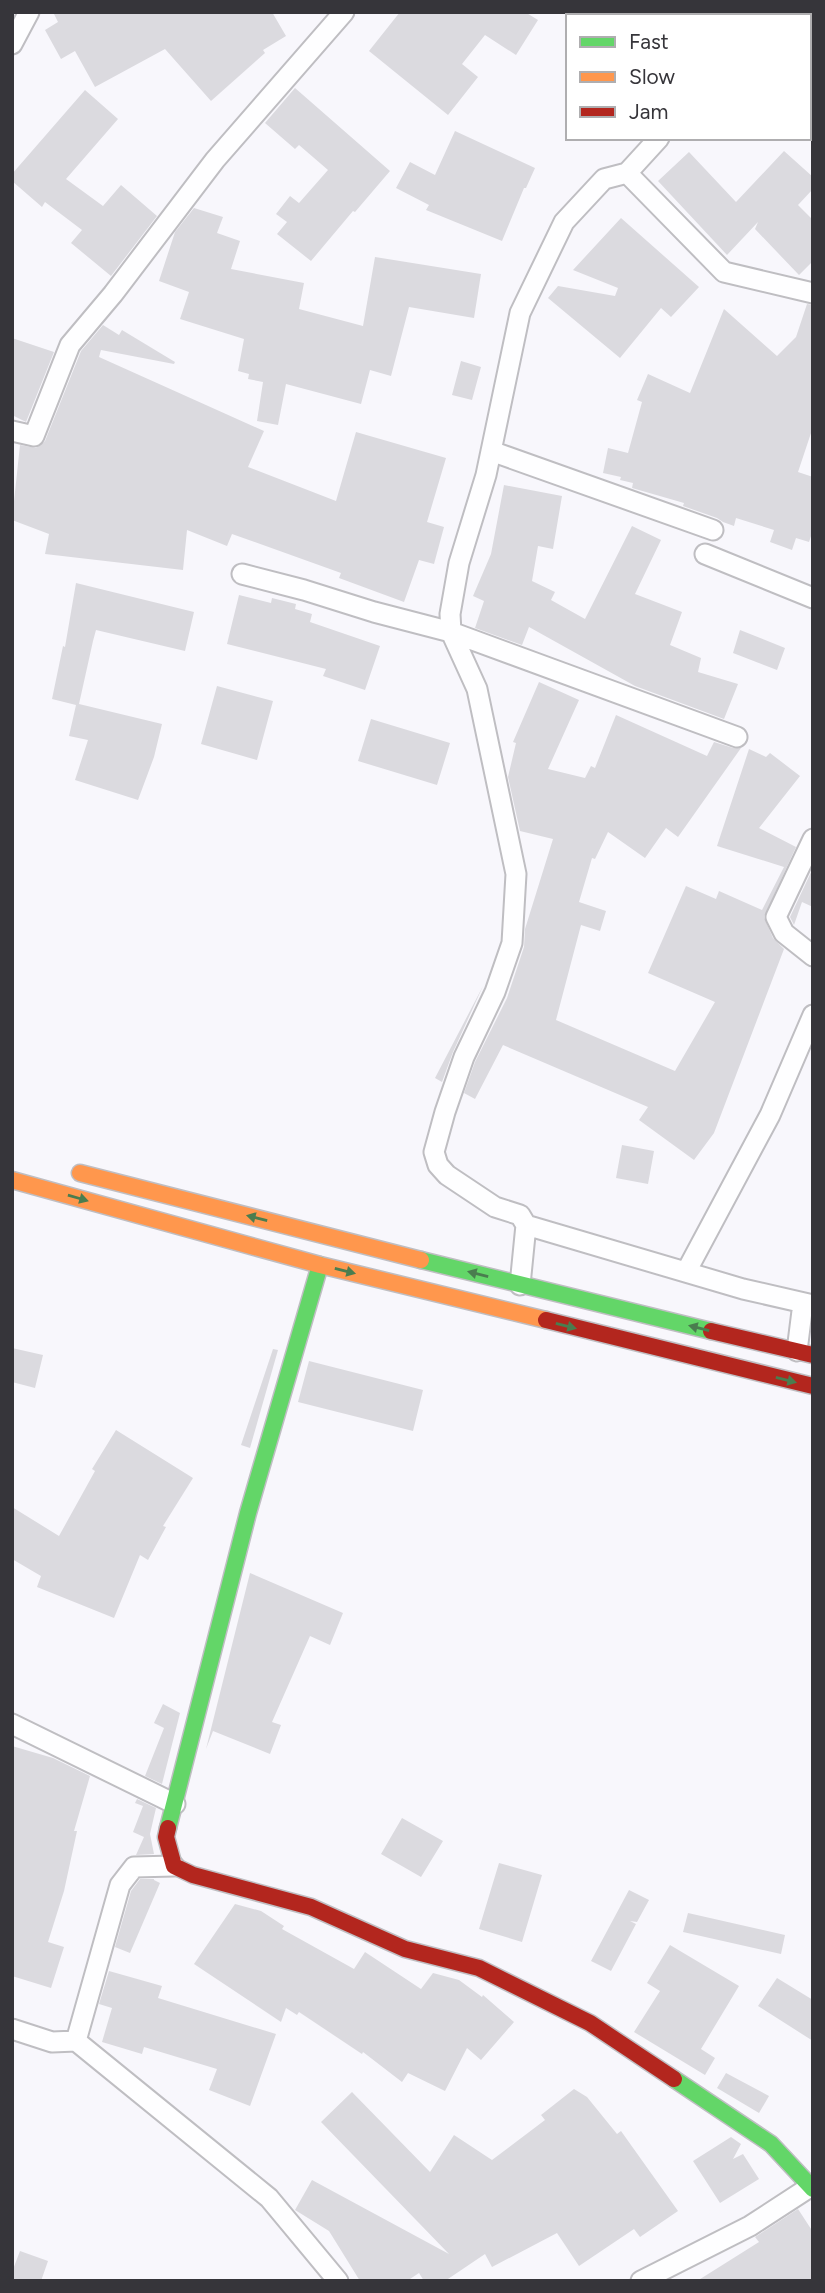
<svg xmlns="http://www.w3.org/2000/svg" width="825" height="2293" font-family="Figtree,sans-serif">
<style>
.building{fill:#dbdadf}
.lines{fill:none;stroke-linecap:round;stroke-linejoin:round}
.street-casing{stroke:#bfbec2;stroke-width:23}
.fast-casing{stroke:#bfbec2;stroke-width:19}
.slow-casing{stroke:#bfbec2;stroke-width:19}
.jam-casing{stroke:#bfbec2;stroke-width:19}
.street{stroke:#fefeff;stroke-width:19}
.fast{stroke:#63d668;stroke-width:16}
.slow{stroke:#ff974d;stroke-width:16}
.jam{stroke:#b3261e;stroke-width:16}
.oneway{fill:#4a7d4f}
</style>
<rect width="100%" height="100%" fill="#f8f7fc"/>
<path class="building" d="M53,12H272L286,36L263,50L265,53L211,101L165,49L95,87L75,51L61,59L45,30L58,22Z
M400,12H525L538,20L516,55L485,35L462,64L478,77L448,115L369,51Z
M295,88L390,171L355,212L353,211L311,261L277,234L287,222L276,214L290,196L299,203L328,170L299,145L295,149L265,123Z
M85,90L118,119L66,179L103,206L121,185L157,216L111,276L71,243L82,230L45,202L42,207L12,181V174Z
M455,131L535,168L526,188H524L502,241L426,210L429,205L396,188L410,162L435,175Z
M784,151L813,177V189L798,205L813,220V261L799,275L755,229L758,222L727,255L658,181L689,152L736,202Z
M194,208L223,217L217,233L240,241L231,269L304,283L299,309L363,326L375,257L481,274L474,318L409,307L391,376L370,370L361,404L286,384L278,425L257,421L263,382L248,379L249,374L238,371L244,339L180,319L189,292L159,281L175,232Z
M621,218L699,287L671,317L661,308L620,358L548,298L558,286L615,296L618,288L573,270Z
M807,304L813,305V427L798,472L813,477V530L809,542L796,538L792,550L770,542L774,530L736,518L734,526L723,522L717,518L683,506L684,503L632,488L633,483L620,480L621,477L603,473L608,448L628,453L642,402L637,400L648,374L690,393L724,309L777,356L796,337Z
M103,325L119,335L122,330L175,362L174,364L101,350L99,357L264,431L248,467L336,501L356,432L446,458L427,522L444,527L434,564L419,560L404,602L339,578L341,573L232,534L227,546L187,530L183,570L45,554L49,534L12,520L20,445L36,448L45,441L81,351Z
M12,338L54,352L26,422L12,415Z
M461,361L481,367L472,400L452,395Z
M504,485L562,496L553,549L538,546L532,581L555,592L551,600L585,619L632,526L661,540L635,594L682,612L670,645L701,658L698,672L738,684L724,719L635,686L529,627L522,645L475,628L484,601L473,596L491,554Z
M76,583L194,612L185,651L96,630L93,641L79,704L162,724L154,757L138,800L75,780L88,740L69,736L76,705L52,699L63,646L65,647Z
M239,595L271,603L272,598L296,604L295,609L312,614L310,622L380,646L365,690L323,676L326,669L227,644Z
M740,630L785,648L777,670L733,653Z
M539,682L579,700L548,769L585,778L591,766L595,768L616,715L707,756L714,742L733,748H741L678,837L666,828L645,858L608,832L595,859L592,858L579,902L606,911L600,931L581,925L556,1020L675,1071L715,1002L648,973L686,886L716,899L719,891L762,910L784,867L717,846L749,749L766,757L770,753L800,776L759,828L796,847L764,917L773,938L784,949L714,1133L694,1160L639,1120L648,1107L503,1045L475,1099L464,1093L475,1062L507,998L524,947L525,929L553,839L520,831L508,777L516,743L513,742Z
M217,686L273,701L257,760L201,744Z
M371,719L450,743L437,785L358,761Z
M813,868V907L802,902L794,925L790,917Z
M483,986L453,1052L442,1082L435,1078Z
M622,1145L654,1151L648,1184L616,1178Z
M12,1348L43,1355L35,1388L12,1382Z
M273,1349L278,1350L250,1448L241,1445Z
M309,1361L423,1390L413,1431L298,1402Z
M116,1430L193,1478L163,1526L166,1527L148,1560L140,1555L114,1618L37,1587L41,1576L12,1559V1507L59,1536L95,1471L92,1469Z
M250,1573L343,1613L330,1645L310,1636L272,1722L281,1725L270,1754L213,1731L206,1749Z
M163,1704L180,1713L162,1784L145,1776L164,1728L154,1723Z
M12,1746L53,1758L90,1776L74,1831H77L64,1891L48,1942L64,1947L51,1988L12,1976Z
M137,1799L156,1808L150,1834L154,1854L136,1855L144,1837L133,1832L143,1806L135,1803Z
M402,1818L443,1841L421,1877L381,1854Z
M499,1863L542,1875L522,1942L479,1929Z
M140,1879H154V1880L160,1883L130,1953L115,1947L131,1891Z
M629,1890L649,1900L637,1922L630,1921L636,1924L611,1971L591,1961Z
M235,1904L261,1911L284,1926L282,1929L354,1969L365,1952L421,1989L433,1973L459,1980L482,1997L483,1995L514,2022L481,2060L467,2048L445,2091L408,2073L402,2082L363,2052L362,2054L299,2012L297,2015L286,2008L281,2022L194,1964Z
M688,1913L785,1935L781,1954L683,1932Z
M670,1945L739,1986L701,2049L715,2058L705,2075L634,2032L660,1991L647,1983Z
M109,1971L162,1986L158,1998L276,2034L250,2106L209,2090L217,2069L144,2047L142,2054L102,2042L112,2008L99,2004Z
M777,1978L813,2000V2041L758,2006Z
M726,2073L769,2096L759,2113L717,2088Z
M574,2089L587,2097L617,2134L621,2131L678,2211L640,2237L634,2229L579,2266L557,2233L492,2267L485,2254L445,2281H424L419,2273L407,2281H360L329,2231L295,2210L312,2180L449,2254L321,2122L352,2092L430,2172L454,2135L492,2160L545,2120L541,2115Z
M731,2137L741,2144L733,2159L743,2154L759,2179L720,2203L693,2161Z
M798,2209L813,2232V2281H697L759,2242L755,2237Z
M20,2251L48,2261L41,2281H12V2272Z"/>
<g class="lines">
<defs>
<path id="street" d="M779,16L783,12
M12,44L29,12
M627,173L724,272L813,293
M12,431L34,436L70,345L113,294L215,160L344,12
M491,451L713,530
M705,554L813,598
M242,574L304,590L374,612L451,632L737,737
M813,839L776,917L784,933L813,956
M526,1225L743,1289L813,1305
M686,1272L770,1115L813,1015
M520,1285L526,1225L520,1215L495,1207L447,1175L438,1165L434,1152L445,1112L464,1057L495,992L512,943L516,874L477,689L451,632L450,614L459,563L486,475L520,313L564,222L604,179L627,173L659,138
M797,1351L803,1303
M12,1724L175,1804
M12,2029L52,2042L76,2041L269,2198L338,2281
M76,2041L120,1885L134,1867L174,1866
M641,2281L750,2226L813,2185"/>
<path id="fast" d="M421,1260L711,1331
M168,1828L248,1513L320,1265
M674,2079L771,2144L813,2189"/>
<path id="slow" d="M80,1173L421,1260
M12,1180L320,1265L546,1320"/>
<path id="jam" d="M546,1320L813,1386
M711,1331L813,1355
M168,1828L166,1837L174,1866L193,1875L311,1907L405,1949L479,1968L590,2023L674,2079"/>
</defs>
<use href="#street" class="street-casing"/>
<use href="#fast" class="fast-casing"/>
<use href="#slow" class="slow-casing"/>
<use href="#jam" class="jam-casing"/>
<use href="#street" class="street"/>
<use href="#fast" class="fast"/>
<use href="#slow" class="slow"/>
<use href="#jam" class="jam"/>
</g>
<defs><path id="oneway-solid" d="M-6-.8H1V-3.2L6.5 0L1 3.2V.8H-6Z" transform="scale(1.75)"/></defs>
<g class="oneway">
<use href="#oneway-solid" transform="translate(78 1198) rotate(16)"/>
<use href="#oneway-solid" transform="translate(257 1218) rotate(-166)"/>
<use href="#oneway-solid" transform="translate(345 1271) rotate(14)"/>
<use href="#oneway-solid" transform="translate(478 1274) rotate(-166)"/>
<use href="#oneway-solid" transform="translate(566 1326) rotate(14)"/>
<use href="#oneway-solid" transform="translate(699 1328) rotate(-166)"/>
<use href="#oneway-solid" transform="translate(786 1380) rotate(14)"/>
</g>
<rect width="825" height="2293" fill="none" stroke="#36353a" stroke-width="28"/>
<rect x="566" y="14" width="245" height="126" fill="#ffffff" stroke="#afaeb0" stroke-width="2"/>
<rect x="580" y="37" width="35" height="10" fill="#63d668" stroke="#afaeb0" stroke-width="2"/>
<text x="629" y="49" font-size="21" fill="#36353a">Fast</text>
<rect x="580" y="72" width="35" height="10" fill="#ff974d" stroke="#afaeb0" stroke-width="2"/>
<text x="629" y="84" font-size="21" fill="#36353a">Slow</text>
<rect x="580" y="107" width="35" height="10" fill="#b3261e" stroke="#afaeb0" stroke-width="2"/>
<text x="629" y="119" font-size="21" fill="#36353a">Jam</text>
</svg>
